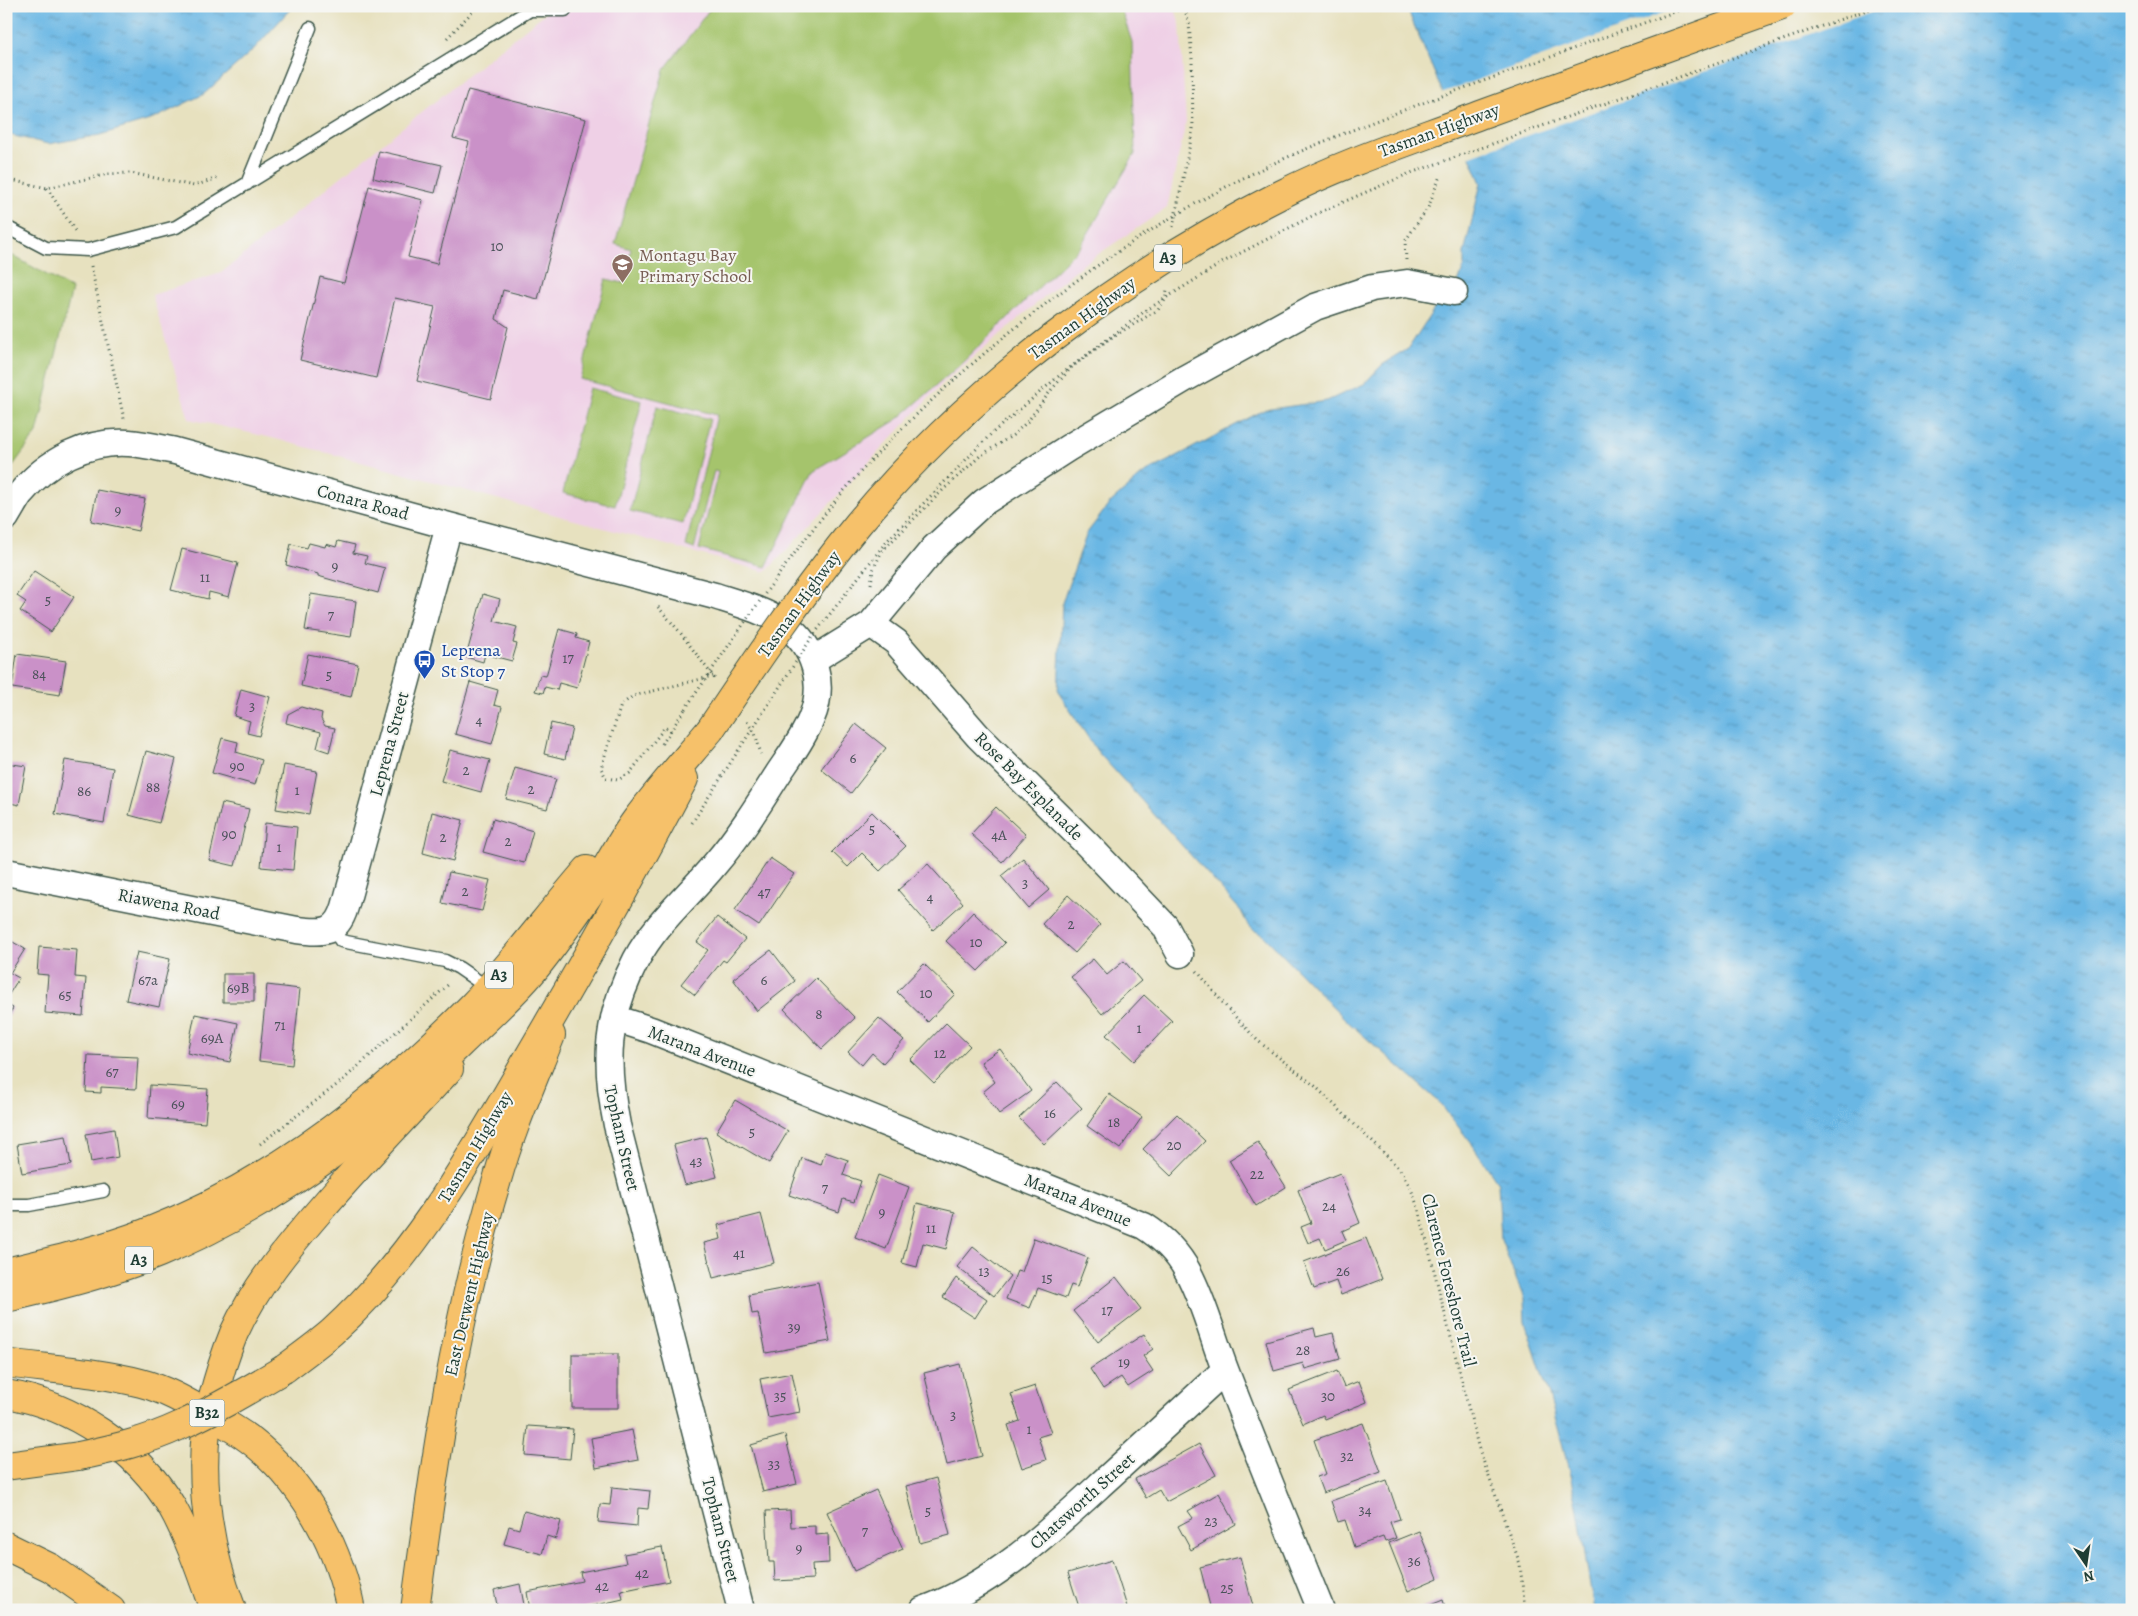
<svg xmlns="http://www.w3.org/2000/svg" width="2138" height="1616" font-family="Alegreya,serif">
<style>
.built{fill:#efd0e6}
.green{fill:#a5c46c;stroke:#628050}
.water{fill:url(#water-ripples);stroke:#457a8c}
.pier{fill:#e7e1bf}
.building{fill:#ca91c8}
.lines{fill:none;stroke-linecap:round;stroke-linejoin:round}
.service-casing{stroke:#3d5649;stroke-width:15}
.minor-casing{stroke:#3d5649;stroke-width:29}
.primary-casing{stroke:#3d5649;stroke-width:30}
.trunk-casing{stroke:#3d5649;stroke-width:30}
.path{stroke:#3d5649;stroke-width:3;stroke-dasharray:1 4;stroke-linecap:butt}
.service{stroke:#fff;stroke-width:12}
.minor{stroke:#fff;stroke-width:26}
.primary{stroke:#f6c16b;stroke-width:28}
.trunk{stroke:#f6c16b;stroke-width:28}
.trunk-bridge-casing{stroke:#3d5649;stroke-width:30;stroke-linecap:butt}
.path-bridge{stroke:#3d5649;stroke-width:3;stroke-dasharray:1 4;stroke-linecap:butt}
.trunk-bridge{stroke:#f6c16b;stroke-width:28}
.labels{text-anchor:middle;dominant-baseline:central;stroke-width:4;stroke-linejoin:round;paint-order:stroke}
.number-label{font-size:15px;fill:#4a5259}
.shield{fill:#f6f6f2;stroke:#60746d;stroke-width:1}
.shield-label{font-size:16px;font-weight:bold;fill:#1f3d34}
.street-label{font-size:18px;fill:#1f3d34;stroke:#f6f6f2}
.education-label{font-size:18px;fill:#785e54;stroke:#f6f6f2;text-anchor:start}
.transit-label{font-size:18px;fill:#164399;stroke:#f6f6f2;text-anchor:start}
</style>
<defs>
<pattern id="water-ripples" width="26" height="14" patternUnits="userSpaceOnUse" patternTransform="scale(1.25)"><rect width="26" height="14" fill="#6bb7e4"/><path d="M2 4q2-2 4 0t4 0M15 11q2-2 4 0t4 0" fill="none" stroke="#5796ba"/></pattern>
</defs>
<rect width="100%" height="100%" fill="#f6f6f2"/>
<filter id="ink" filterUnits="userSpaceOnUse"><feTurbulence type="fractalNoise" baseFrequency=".02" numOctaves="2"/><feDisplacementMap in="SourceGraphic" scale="10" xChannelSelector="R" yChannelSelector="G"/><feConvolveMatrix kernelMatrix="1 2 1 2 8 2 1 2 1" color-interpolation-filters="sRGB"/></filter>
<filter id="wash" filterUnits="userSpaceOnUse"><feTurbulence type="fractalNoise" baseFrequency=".0096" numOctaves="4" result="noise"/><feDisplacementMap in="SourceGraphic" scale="20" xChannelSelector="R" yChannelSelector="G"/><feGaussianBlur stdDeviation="1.12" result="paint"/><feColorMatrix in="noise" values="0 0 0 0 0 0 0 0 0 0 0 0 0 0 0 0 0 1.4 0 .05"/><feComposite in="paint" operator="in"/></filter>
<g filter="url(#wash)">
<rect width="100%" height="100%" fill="#e7e1bf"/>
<path class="built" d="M554,6H1174L1180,24L1186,122L1167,208L1079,267L943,383L766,572L272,438L189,419L152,295L221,273Z"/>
<path class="green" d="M712,6H1120L1132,42L1135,154L1080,247L961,364L898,419L813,471L766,567L699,549L718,472L714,471L694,549L686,546L717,415L580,379L606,279L623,283L631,249L615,244L664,70Z
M6,252L72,289L37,433L6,475Z
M589,388L642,401L615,506L563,493Z
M657,406L710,419L683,524L630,511Z"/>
<path class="water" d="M6,6H293L254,49L204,94L153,119L100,135L48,144L6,134Z
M1406,6H2132V1610H1594L1577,1505L1564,1450L1549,1395L1525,1322L1524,1299L1501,1240L1498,1183L1472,1144L1438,1101L1347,1021L1264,936L1249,927L1241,911L1097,751L1058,692L1062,603L1087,533L1110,503L1143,474L1264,410L1327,401L1364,384L1382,365L1408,349L1436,306L1451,304L1464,266V253L1481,183Z"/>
<path class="pier" d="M1682,6H1888L1468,157L1441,93Z"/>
<g id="blocks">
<path class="building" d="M468,90L586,119L538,299L503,290L496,319L508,327L491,399L417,381L435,307L395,298L376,378L300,360L320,277L344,283L369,186L423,200L408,257L437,264L469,142L453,138Z
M379,151L442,165L435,193L373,178Z
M97,490L145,499L138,531L91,521Z
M338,541L355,545L353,553L367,556L365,563L385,568L378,593L318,576V574L286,565L291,544L307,548L309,543L325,547L326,544L336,547Z
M182,549L238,563L229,597L209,592L208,599L171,590Z
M34,571L74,597L51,632L20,611L26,602L17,596Z
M311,594L356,601L351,637L305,630Z
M483,594L500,599L494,621L517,627L513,643L517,644L512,661L485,654L483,662L466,657Z
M559,629L577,634L576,638L589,642L577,688L559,683L557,690L545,687L543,693L535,691L540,675L546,676Z
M17,654L66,661L60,695L12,688Z
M308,654L358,664L351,697L301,686Z
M470,682L498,690L494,705L502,707L492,744L455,734Z
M241,689L270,697L259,736L247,733L250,721L234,716Z
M301,707L322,713L321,719L325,726L335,728L329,752L317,748L321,732L286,723L288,714Z
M551,723L572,728L565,759L544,754Z
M856,724L886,748L851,793L821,769Z
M222,738L238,742L236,752L262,760L255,785L212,773Z
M450,750L490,760L481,792L441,781Z
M146,751L176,759L159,823L129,815Z
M65,760L113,768L104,823L55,814Z
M6,763L26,766L19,805L6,802Z
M284,765L317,771L309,814L276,809Z
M515,768L556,779L547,809L506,799Z
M222,803L249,809L235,866L209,860Z
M996,807L1026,835L1002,862L971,834Z
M432,812L463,820L453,861L423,853Z
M872,812L906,846L880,871L862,853L848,867L832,852Z
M493,819L533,831L524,863L483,852Z
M265,823L297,827L293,870L261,867Z
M770,858L794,874L759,926L735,910Z
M1023,858L1049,890L1028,908L1001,876Z
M928,864L963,903L933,930L898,890Z
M449,872L490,880L482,911L442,903Z
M1068,895L1100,925L1075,953L1042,924Z
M973,912L1005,943L978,971L946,941Z
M717,917L745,939L726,962L723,960L695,995L681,984L708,950L697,942Z
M6,938L25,949L10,973L19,978L6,999Z
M39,947L77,950L75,977L86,978L83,1016L45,1013L48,975L37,974Z
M771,950L795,981L757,1011L733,979Z
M137,952L170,959L159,1007L126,1000Z
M1093,959L1107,975L1124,961L1141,981L1102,1014L1071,977Z
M924,964L955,994L928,1022L897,992Z
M223,974H254V1002H223Z
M816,978L855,1018L822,1049L784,1009Z
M267,985L300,989L292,1065L259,1061Z
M1144,995L1172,1021L1134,1061L1106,1035Z
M6,1004L13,1008L6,1020Z
M195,1014L238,1023L230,1062L187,1053Z
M879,1018L904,1040L883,1063L872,1053L862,1065L848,1052Z
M946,1023L970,1046L934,1083L910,1060Z
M1000,1049L1031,1091L999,1114L983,1092L995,1082L981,1062Z
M88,1055L138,1057L136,1089L101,1087V1093L86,1092Z
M1057,1082L1082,1108L1044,1144L1019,1118Z
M150,1085L208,1089L205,1123L148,1118Z
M1109,1094L1142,1117L1120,1149L1087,1126Z
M735,1100L788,1131L769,1163L716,1132Z
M1177,1114L1205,1141L1171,1176L1143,1149Z
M114,1129L118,1157L91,1162L86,1134Z
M66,1136L71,1165L22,1173L17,1144Z
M706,1137L717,1177L685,1185L674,1145Z
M1258,1142L1286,1187L1256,1206L1229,1160Z
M825,1152L848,1160L843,1175L861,1181L854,1202L843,1199L839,1212L789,1195L802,1158L821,1165Z
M1340,1173L1360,1223L1342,1231L1346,1240L1325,1249L1320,1238L1308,1243L1301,1227L1311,1223L1298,1190Z
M878,1175L909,1187L886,1249L855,1237Z
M917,1203L955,1212L946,1249L923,1243L917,1267L902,1263Z
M761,1214L774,1263L713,1278L704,1243L721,1239L718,1225Z
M1034,1238L1088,1258L1077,1287L1071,1285L1066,1298L1038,1288L1030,1308L1006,1299L1017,1271L1022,1272Z
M1366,1238L1382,1279L1341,1295L1336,1281L1314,1289L1304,1262Z
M973,1247L1010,1276L994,1296L957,1267Z
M1116,1277L1141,1309L1098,1342L1073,1311Z
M956,1278L987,1299L975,1318L943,1297Z
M818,1282L830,1341L766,1353L758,1313L752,1314L749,1295Z
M1314,1328L1316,1337L1333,1333L1340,1359L1305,1369L1303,1363L1274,1371L1266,1341Z
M1144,1334L1153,1349L1143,1356L1153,1371L1128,1387L1121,1377L1103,1389L1090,1369Z
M572,1354H618V1408H572Z
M960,1364L982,1456L947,1465L924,1373Z
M1337,1371L1344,1387L1359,1381L1367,1402L1325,1419L1323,1415L1303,1424L1289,1390Z
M792,1373L800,1412L768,1418L760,1379Z
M1035,1386L1051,1433L1038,1437L1046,1460L1022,1468L1008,1425L1020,1421L1011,1394Z
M1363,1423L1381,1472L1323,1493L1317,1477L1326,1474L1314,1440Z
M528,1426L573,1429L570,1459L525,1455Z
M632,1430L638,1460L596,1468L591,1438Z
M785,1435L797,1484L763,1492L751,1445Z
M1199,1444L1216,1475L1166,1502L1159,1490L1146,1498L1135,1479Z
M936,1478L950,1535L920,1543L906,1486Z
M1387,1481L1400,1519L1390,1522L1396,1538L1385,1542L1383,1537L1354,1547L1345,1520L1338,1522L1331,1501Z
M612,1487L650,1491L648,1509L638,1508L637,1526L598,1522L600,1504L610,1505Z
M876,1490L903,1549L854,1571L827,1512Z
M1219,1493L1236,1524L1191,1550L1178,1526L1193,1518L1188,1511Z
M790,1510L791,1527L815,1526V1535L828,1534L829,1563L812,1564L813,1579L775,1581L774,1562H769L766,1511Z
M524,1511L561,1521L556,1539L547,1536L542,1554L504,1544L509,1526L519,1529Z
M1419,1531L1438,1578L1408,1591L1389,1543Z
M662,1547L669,1581L621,1591L623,1599L588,1607L572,1610H530L527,1592L582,1581L580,1572L626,1563L624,1554Z
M1240,1557L1254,1610H1211L1200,1567Z
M1112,1560L1128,1610H1080L1068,1573Z
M520,1584L525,1610H498L494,1590Z
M1443,1600L1446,1610H1418Z"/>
</g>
</g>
<g filter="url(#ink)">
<use href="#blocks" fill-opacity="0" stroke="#3d5649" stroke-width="1"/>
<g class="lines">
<defs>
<path id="service" d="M247,184L310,28
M6,227L46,248L88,250L176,227L530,10H565
M332,928L341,941L445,961L459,968L488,988
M6,1205H29L103,1191"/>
<path id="minor" d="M6,517C11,509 15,501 20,494C47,461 87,440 129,443C145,444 160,448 175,451L449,526L715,596C737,603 767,611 785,625C815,646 826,685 811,719C803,739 790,756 778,774C759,804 739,836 715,864C689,896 656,922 636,960C606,1018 604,1062 617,1125L741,1610
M871,624L896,642L978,736L1088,845L1165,926L1180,954
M813,660L871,624L934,548L984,502L1068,448L1184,379L1315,307L1372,288L1407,283L1454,292
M6,872L297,930C323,933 337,934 345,907L449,526
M614,1018L651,1030L1144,1226C1163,1238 1178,1253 1188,1272C1205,1304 1213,1339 1226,1372C1257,1452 1289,1531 1321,1610
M923,1610C993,1585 1048,1533 1102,1483C1143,1446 1184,1408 1225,1370"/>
<path id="primary" d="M212,1401C218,1378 225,1355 234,1333C255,1287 288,1247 321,1209C362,1161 406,1116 449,1069
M206,1429C200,1490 210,1553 232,1610
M415,1610C434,1465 455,1320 497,1180C511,1130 532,1083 551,1035"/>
<path id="trunk" d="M6,1272C53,1261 100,1250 145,1233C271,1185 378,1102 472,1006C513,963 548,915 587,870
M6,1298C58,1286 110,1273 159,1253C273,1206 373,1130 460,1044C485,1020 511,997 533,971C557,942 578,911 599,880C611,860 622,839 636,820C659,789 685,760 710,730
M6,1363C51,1369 97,1372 141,1383C164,1389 185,1401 206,1413C225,1423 244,1434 260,1448C307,1489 339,1548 351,1610
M284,1369C300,1357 317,1345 332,1332C418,1254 473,1153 531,1053C584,963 635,872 684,779
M6,1394C73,1405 137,1448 172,1507C190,1539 202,1576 214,1610
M6,1466L79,1456
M6,1546L51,1568L111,1610"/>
</defs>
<use href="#service" class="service-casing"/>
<use href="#minor" class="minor-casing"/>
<use href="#primary" class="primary-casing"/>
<use href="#trunk" class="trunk-casing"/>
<path class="path" d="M447,38L478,6
M6,179L47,188L108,174L131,173L194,186L218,178
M47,188L75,231
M1173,227L1193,129L1192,59L1189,24L1184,6
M1406,260L1405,241L1428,208L1440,176
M91,266L124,419
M871,584L873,570L882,551L943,490L980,456L1013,435L1028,421L1052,389L1072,367L1109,339L1158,310L1165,300L1167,290
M658,607L679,631L715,679
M747,722L755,733L761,754
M671,731L665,727L630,773L618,780L606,778L601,768L621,705L633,696L713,676
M662,744L685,709
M692,823L738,751
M1197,971L1228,1009L1258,1041L1315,1086L1388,1157L1403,1173L1411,1189L1419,1210L1478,1446L1520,1564L1525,1610
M260,1144L343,1080L450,983
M6,1609L7,1610"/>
<use href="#service" class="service"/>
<use href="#minor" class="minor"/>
<use href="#primary" class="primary"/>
<use href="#trunk" class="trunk"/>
<defs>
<path id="trunk-bridge" d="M710,730C757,660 805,589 858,524C974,385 1122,275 1282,194C1345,162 1414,140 1480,115C1581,78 1681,42 1782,6
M79,1456C113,1449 147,1441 179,1426C215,1410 250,1389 284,1369"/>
</defs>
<use href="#trunk-bridge" class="trunk-bridge-casing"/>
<path class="path-bridge" d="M685,709C734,638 782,566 837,499C878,450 924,406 971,365C1062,286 1161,216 1270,165C1347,130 1427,101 1506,73C1568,51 1629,28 1691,6
M738,751L812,637L886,542L991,434L1059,376L1145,311L1225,261L1318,213L1408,174L1878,6"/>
<use href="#trunk-bridge" class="trunk-bridge"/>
</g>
</g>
<defs>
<symbol id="school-pin" viewBox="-11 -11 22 30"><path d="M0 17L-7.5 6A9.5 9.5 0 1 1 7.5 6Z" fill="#8d6e63" stroke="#f6f6f2"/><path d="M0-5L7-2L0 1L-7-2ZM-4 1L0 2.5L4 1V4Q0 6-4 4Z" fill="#fff"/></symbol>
<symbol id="bus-pin" viewBox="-11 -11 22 30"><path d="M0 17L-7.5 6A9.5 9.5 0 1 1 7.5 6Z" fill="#1a4fb4" stroke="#f6f6f2"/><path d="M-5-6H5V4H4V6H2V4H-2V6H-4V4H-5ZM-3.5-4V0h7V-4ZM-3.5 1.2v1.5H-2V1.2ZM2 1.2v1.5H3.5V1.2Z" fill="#fff"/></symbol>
</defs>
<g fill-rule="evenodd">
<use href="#school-pin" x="610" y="252" width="25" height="34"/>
<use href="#bus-pin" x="412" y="648" width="25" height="34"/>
</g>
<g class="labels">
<g class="number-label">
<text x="497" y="246">10</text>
<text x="118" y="510">9</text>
<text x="335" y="566">9</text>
<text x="205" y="577">11</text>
<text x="48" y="600">5</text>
<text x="331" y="615">7</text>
<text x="568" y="658">17</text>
<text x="39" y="674">84</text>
<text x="329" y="675">5</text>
<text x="252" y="706">3</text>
<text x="479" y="720">4</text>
<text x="853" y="758">6</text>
<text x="237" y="766">90</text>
<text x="466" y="770">2</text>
<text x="153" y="787">88</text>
<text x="531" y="789">2</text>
<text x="297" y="790">1</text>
<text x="84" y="791">86</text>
<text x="872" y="829">5</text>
<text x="229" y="834">90</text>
<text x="999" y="835">4A</text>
<text x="443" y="837">2</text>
<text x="508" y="841">2</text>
<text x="279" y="847">1</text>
<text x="1025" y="883">3</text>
<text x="465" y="891">2</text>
<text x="764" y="892">47</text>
<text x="930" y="897">4</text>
<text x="1071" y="924">2</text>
<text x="976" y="942">10</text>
<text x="148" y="980">67a</text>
<text x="764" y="980">6</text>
<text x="238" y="988">69B</text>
<text x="926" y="993">10</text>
<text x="65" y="995">65</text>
<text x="819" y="1014">8</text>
<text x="280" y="1025">71</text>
<text x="1139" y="1028">1</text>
<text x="212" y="1038">69A</text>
<text x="940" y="1053">12</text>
<text x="112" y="1072">67</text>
<text x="178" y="1104">69</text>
<text x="1050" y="1113">16</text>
<text x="1114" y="1122">18</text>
<text x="752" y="1132">5</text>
<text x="1174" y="1145">20</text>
<text x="696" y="1161">43</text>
<text x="1257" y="1174">22</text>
<text x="825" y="1188">7</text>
<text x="1329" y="1206">24</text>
<text x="882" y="1212">9</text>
<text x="931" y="1228">11</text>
<text x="739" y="1253">41</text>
<text x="984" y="1271">13</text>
<text x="1343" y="1271">26</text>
<text x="1047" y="1278">15</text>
<text x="1107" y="1310">17</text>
<text x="794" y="1327">39</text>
<text x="1303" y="1350">28</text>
<text x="1124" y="1362">19</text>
<text x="780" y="1396">35</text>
<text x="1328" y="1396">30</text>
<text x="953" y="1415">3</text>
<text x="1029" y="1429">1</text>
<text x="1347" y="1456">32</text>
<text x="774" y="1464">33</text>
<text x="1365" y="1510">34</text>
<text x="928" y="1511">5</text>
<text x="1211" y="1521">23</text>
<text x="865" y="1531">7</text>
<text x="799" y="1548">9</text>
<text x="1414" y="1561">36</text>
<text x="642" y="1573">42</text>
<text x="602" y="1586">42</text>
<text x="1227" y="1588">25</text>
</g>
<g class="shield">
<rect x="1154" y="244.5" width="28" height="27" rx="4"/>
<rect x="485" y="961.5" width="28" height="27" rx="4"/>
<rect x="125" y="1246.5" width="28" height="27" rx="4"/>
<rect x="189.5" y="1399.5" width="35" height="27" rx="4"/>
</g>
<g class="shield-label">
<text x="1168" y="258">A3</text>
<text x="499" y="975">A3</text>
<text x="139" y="1260">A3</text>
<text x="207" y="1413">B32</text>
</g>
<g class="street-label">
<text transform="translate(1439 130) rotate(-20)">Tasman Highway</text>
<text transform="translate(1082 318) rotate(-36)">Tasman Highway</text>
<text transform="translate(363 502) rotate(15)">Conara Road</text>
<text transform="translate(799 604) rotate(-54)">Tasman Highway</text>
<text transform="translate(389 744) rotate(-75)">Leprena Street</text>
<text transform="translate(1029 786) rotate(45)">Rose Bay Esplanade</text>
<text transform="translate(169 904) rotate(11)">Riawena Road</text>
<text transform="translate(702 1051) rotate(21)">Marana Avenue</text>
<text transform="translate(622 1138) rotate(77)">Topham Street</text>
<text transform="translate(475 1147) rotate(-59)">Tasman Highway</text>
<text transform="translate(1078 1200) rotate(22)">Marana Avenue</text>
<text transform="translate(1449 1280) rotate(76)">Clarence Foreshore Trail</text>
<text transform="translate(469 1294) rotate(-77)">East Derwent Highway</text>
<text transform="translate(1082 1501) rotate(-42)">Chatsworth Street</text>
<text transform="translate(721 1530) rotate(76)">Topham Street</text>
</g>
<g class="education-label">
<text x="639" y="255">Montagu Bay<tspan x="639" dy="21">Primary School</tspan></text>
</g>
<g class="transit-label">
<text x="441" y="650">Leprena<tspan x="441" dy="21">St Stop 7</tspan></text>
</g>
</g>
<rect width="2138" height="1616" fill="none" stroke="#f6f6f2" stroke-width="25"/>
<g transform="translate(2086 1564) rotate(167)" stroke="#f6f6f2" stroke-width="4" paint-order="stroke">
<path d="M0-4L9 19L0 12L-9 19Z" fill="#1f3d34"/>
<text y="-8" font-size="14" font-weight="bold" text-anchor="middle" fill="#1f3d34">N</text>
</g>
</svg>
